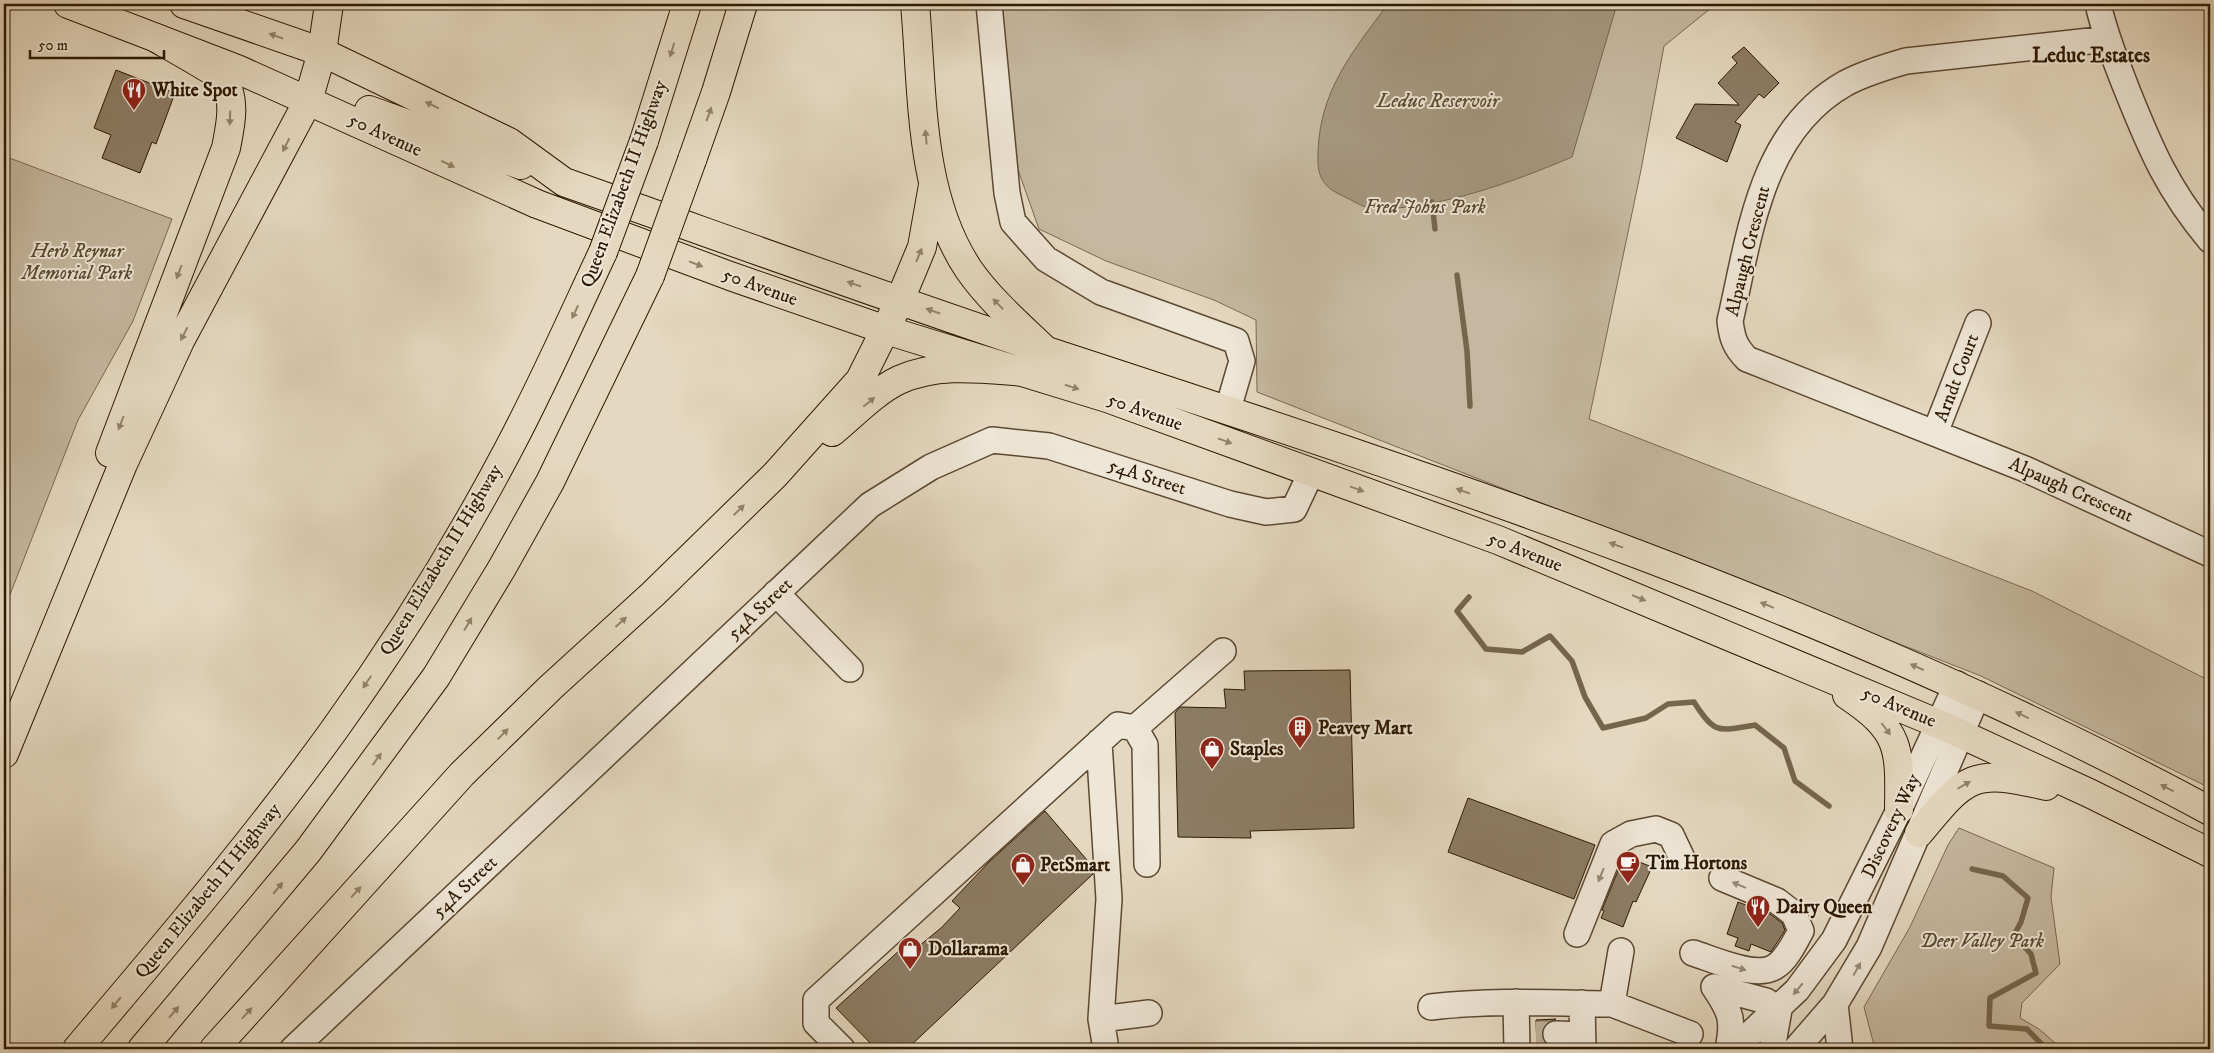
<svg xmlns="http://www.w3.org/2000/svg" width="2214" height="1053" font-family="'IM FELL DW Pica',serif">
<style>
.green{fill:#c6b8a0;stroke:#7a6851}
.water{fill:#a6977f;stroke:#76654d}
.lines{fill:none;stroke-linecap:round;stroke-linejoin:round}
.stream{stroke:#76654d;stroke-width:5.5}
.building{fill:#8d7c65;stroke:#2d1902}
.minor-tunnel{stroke:#c0b29a;stroke-width:25;stroke-dasharray:25 12;stroke-linecap:butt}
.minor-casing{stroke:#5b4932;stroke-width:28}
.major-casing{stroke:#2d1902;stroke-width:30}
.highway-casing{stroke:#2d1902;stroke-width:30}
.minor{stroke:#eee6d6;stroke-width:25}
.major{stroke:#e5d8c0;stroke-width:28}
.highway{stroke:#e5d8c0;stroke-width:28}
.highway-bridge-casing{stroke:#2d1902;stroke-width:30;stroke-linecap:butt}
.highway-bridge{stroke:#e5d8c0;stroke-width:28}
.oneway{fill:#92826a}
.oneway2{fill:#978a77}
.labels{text-anchor:middle;dominant-baseline:central;stroke-width:4;stroke-linejoin:round;paint-order:stroke}
.poi-label{font-size:19px;font-weight:bold;fill:#2d1902;stroke:#eee6d6;text-anchor:start}
.street-label{font-size:19px;fill:#2d1902;stroke:#eee6d6}
.park-label{font-size:19px;font-style:italic;fill:#5b4931;stroke:#eee6d6}
.water-label{font-size:20px;font-style:italic;fill:#5d4b34;stroke:#eee6d6}
.quarter-label{font-size:21px;font-weight:bold;fill:#2d1902;stroke:#eee6d6}
</style>
<rect width="100%" height="100%" fill="#e5d8c0"/>
<filter id="stains"><feTurbulence type="fractalNoise" baseFrequency=".004" numOctaves="4"/><feColorMatrix values="0 0 0 0 .2 0 0 0 0 .09 0 0 0 0 .02 0 0 0 .5 -.17"/></filter>
<radialGradient id="worn" r=".72"><stop offset=".6" stop-color="#630" stop-opacity="0"/><stop offset="1" stop-color="#630" stop-opacity=".3"/></radialGradient>
<path class="green" d="M998,4H1716L1664,46L1641,170L1589,419L2032,591L2210,681V788L1981,676L1257,392L1256,320L1214,300L1106,261L1039,229L1011,150Z
M4,156L172,219L133,321L78,420L4,610Z
M1959,828L2054,868L2051,897L2060,964L2022,1003L2020,1018L2039,1029L2062,1049H1875L1864,1007L1910,927L1948,845Z"/>
<path class="water" d="M1388,4H1617L1572,157C1513,182 1440,209 1375,209C1365,209 1352,200 1343,196C1321,186 1317,175 1318,152C1320,90 1353,51 1388,4Z"/>
<g class="lines">
<path class="stream" d="M1432,202L1435,229
M1457,275L1467,351L1470,406
M1469,597L1457,611L1486,649L1522,652L1550,636L1572,661L1585,697L1603,728L1646,718L1668,704L1694,702C1715,735 1718,731 1755,725L1784,748L1795,781L1829,806
M1972,869L2003,876L2028,898L2021,922L2014,935L2031,954L2036,973L1990,998L1989,1026L2027,1029L2046,1049"/>
</g>
<path class="building" d="M1744,47L1779,83L1764,98L1759,94L1735,122L1741,125L1727,162L1676,138L1695,104L1739,105L1718,83L1737,63L1732,57Z
M116,70L175,93L156,144L152,142L140,173L102,158L111,135L94,128Z
M1350,670L1354,828L1250,831L1251,838L1178,837L1175,713L1180,707L1226,708L1224,689L1245,690L1244,671Z
M1468,798L1595,845L1574,899L1448,852Z
M1045,811L1093,867V874L907,1049H876L836,1008L912,939L919,946L941,928L960,908L952,901L989,862Z
M1624,856L1652,867L1636,902L1633,901L1623,927L1601,918L1604,911L1602,910Z
M1738,902L1770,914L1782,923L1785,930L1771,952L1751,944L1749,951L1735,946L1738,938L1727,934Z
M1556,1019L1544,1026L1542,1034L1548,1046L1557,1049H1537L1536,1020Z"/>
<g class="lines">
<path class="minor-tunnel" d="M1536,1034H1556"/>
<defs>
<path id="minor" d="M989,4L1007,193L1013,222L1046,259L1101,292L1236,341L1242,361L1228,409
M2098,4C2105,34 2116,62 2127,90C2151,150 2168,190 2210,240
M2108,39L1906,61C1885,67 1865,73 1846,83C1760,131 1750,235 1730,321C1732,338 1735,347 1747,359L2025,469L2210,554
M1935,433L1978,323
M776,593L850,669
M1135,728L1223,651
M1099,742L1109,899L1101,1019L1149,1013
M1577,934L1613,844L1631,834L1656,829L1671,835L1681,856
M1693,953C1713,959 1757,980 1776,966C1787,959 1794,943 1801,931L1794,914L1777,901L1722,878
M1714,987L1766,1001L1779,1010
M1714,987C1731,1012 1734,1020 1728,1049
M1516,1002L1517,1049
M1582,1003L1583,1049
M1612,1004L1690,1034
M1835,1004L1840,1049
M1431,1007C1491,1000 1552,1003 1612,1004L1621,951
M1101,1019L1106,1049
M1556,1034L1582,1035
M293,1049L870,505L931,467L992,440L1049,446L1230,504L1266,512L1294,509L1311,473
M842,1049L816,1023V1000L1118,725L1135,728L1145,745L1147,864
M1734,1049L1797,990L1834,940L1899,810L1957,684
M1772,1049L1779,1010
M1796,1049L1835,1004L1869,947L1978,694"/>
<path id="major" d="M68,4L237,69L537,204L730,276L886,330L1107,398L1498,540L1939,724L2089,793L2210,853
M184,4L322,52L509,142L564,182C726,239 887,298 1050,352C1445,481 1843,612 2210,811
M369,110L521,165
M1847,695C1901,731 1900,748 1899,810
M1919,833C1966,776 1972,768 2046,786"/>
<path id="highway" d="M915,4C923,91 918,194 969,270C990,300 1019,325 1045,350
M644,141L687,4
M692,160L716,92L743,4
M832,432C853,415 874,392 899,380C939,362 983,369 1025,372
M110,453L226,148C230,127 237,99 223,79C217,72 168,45 156,38
M4,754L123,464L180,341L308,101L322,52L329,4
M77,1049C165,945 254,841 334,730C398,641 458,545 509,448C543,384 572,318 603,252
M142,1049L308,851L436,677L502,568L550,482L650,276
M214,1049L462,774L551,687L653,594L775,475L860,380L900,300L922,247L933,185"/>
</defs>
<use href="#minor" class="minor-casing"/>
<use href="#major" class="major-casing"/>
<use href="#highway" class="highway-casing"/>
<use href="#minor" class="minor"/>
<use href="#major" class="major"/>
<use href="#highway" class="highway"/>
<defs>
<path id="highway-bridge" d="M603,252L644,141
M650,276L692,160"/>
</defs>
<use href="#highway-bridge" class="highway-bridge-casing"/>
<use href="#highway-bridge" class="highway-bridge"/>
</g>
<defs><path id="oneway-solid" d="M-6-.8H1V-3.2L6.5 0L1 3.2V.8H-6Z" transform="scale(1.25)"/></defs>
<g class="oneway">
<use href="#oneway-solid" transform="translate(276 36) rotate(-160)"/>
<use href="#oneway-solid" transform="translate(672 50) rotate(107)"/>
<use href="#oneway-solid" transform="translate(432 105) rotate(-154)"/>
<use href="#oneway-solid" transform="translate(709 114) rotate(-70)"/>
<use href="#oneway-solid" transform="translate(230 118) rotate(92)"/>
<use href="#oneway-solid" transform="translate(926 137) rotate(-95)"/>
<use href="#oneway-solid" transform="translate(286 145) rotate(117)"/>
<use href="#oneway-solid" transform="translate(448 164) rotate(25)"/>
<use href="#oneway-solid" transform="translate(919 255) rotate(-68)"/>
<use href="#oneway-solid" transform="translate(696 264) rotate(21)"/>
<use href="#oneway-solid" transform="translate(179 272) rotate(111)"/>
<use href="#oneway-solid" transform="translate(854 284) rotate(-161)"/>
<use href="#oneway-solid" transform="translate(998 304) rotate(-134)"/>
<use href="#oneway-solid" transform="translate(933 311) rotate(-161)"/>
<use href="#oneway-solid" transform="translate(575 312) rotate(115)"/>
<use href="#oneway-solid" transform="translate(184 334) rotate(117)"/>
<use href="#oneway-solid" transform="translate(1072 387) rotate(17)"/>
<use href="#oneway-solid" transform="translate(869 402) rotate(-40)"/>
<use href="#oneway-solid" transform="translate(121 423) rotate(111)"/>
<use href="#oneway-solid" transform="translate(1225 441) rotate(20)"/>
<use href="#oneway-solid" transform="translate(1357 489) rotate(20)"/>
<use href="#oneway-solid" transform="translate(1463 491) rotate(-160)"/>
<use href="#oneway-solid" transform="translate(739 510) rotate(-44)"/>
<use href="#oneway-solid" transform="translate(1616 545) rotate(-160)"/>
<use href="#oneway-solid" transform="translate(1639 598) rotate(22)"/>
<use href="#oneway-solid" transform="translate(1767 605) rotate(-158)"/>
<use href="#oneway-solid" transform="translate(621 622) rotate(-42)"/>
<use href="#oneway-solid" transform="translate(468 624) rotate(-59)"/>
<use href="#oneway-solid" transform="translate(1917 667) rotate(-156)"/>
<use href="#oneway-solid" transform="translate(367 682) rotate(124)"/>
<use href="#oneway-solid" transform="translate(2022 715) rotate(-154)"/>
<use href="#oneway-solid" transform="translate(1886 729) rotate(53)"/>
<use href="#oneway-solid" transform="translate(503 734) rotate(-45)"/>
<use href="#oneway-solid" transform="translate(377 759) rotate(-54)"/>
<use href="#oneway-solid" transform="translate(1964 785) rotate(-30)"/>
<use href="#oneway-solid" transform="translate(2167 788) rotate(-153)"/>
<use href="#oneway-solid" transform="translate(278 888) rotate(-50)"/>
<use href="#oneway-solid" transform="translate(356 892) rotate(-48)"/>
<use href="#oneway-solid" transform="translate(116 1003) rotate(130)"/>
<use href="#oneway-solid" transform="translate(174 1012) rotate(-49)"/>
<use href="#oneway-solid" transform="translate(247 1013) rotate(-48)"/>
</g>
<g class="oneway2">
<use href="#oneway-solid" transform="translate(1601 875) rotate(112)"/>
<use href="#oneway-solid" transform="translate(1739 885) rotate(-157)"/>
<use href="#oneway-solid" transform="translate(1739 968) rotate(18)"/>
<use href="#oneway-solid" transform="translate(1857 969) rotate(-61)"/>
<use href="#oneway-solid" transform="translate(1798 989) rotate(130)"/>
</g>
<defs>
<symbol id="restaurant-pin" viewBox="-11 -11 22 30"><path d="M0 17L-7.5 6A9.5 9.5 0 1 1 7.5 6Z" fill="#8f2418" stroke="#eee6d6"/><path d="M-5-6h1v4h1v-4h1v4h1v-4h1v5L-1.5 .5V6h-2V.5L-5-1ZM5-6V6H3V1.5H1.5Q1.5-4 5-6Z" fill="#fff"/></symbol>
<symbol id="building-pin" viewBox="-11 -11 22 30"><path d="M0 17L-7.5 6A9.5 9.5 0 1 1 7.5 6Z" fill="#8f2418" stroke="#eee6d6"/><path d="M-4-6H4V6H1V3H-1V6H-4ZM-2.5-4.3h1.7v1.8h-1.7ZM.8-4.3h1.7v1.8H.8ZM-2.5-1h1.7V.8h-1.7ZM.8-1h1.7V.8H.8Z" fill="#fff"/></symbol>
<symbol id="shop-pin" viewBox="-11 -11 22 30"><path d="M0 17L-7.5 6A9.5 9.5 0 1 1 7.5 6Z" fill="#8f2418" stroke="#eee6d6"/><path d="M-5-2.5h2.3a2.7 3.5 0 0 1 5.4 0H5L5.5 6h-11ZM-1.5-2.5h3a1.5 2.3 0 0 0-3 0Z" fill="#fff"/></symbol>
<symbol id="cafe-pin" viewBox="-11 -11 22 30"><path d="M0 17L-7.5 6A9.5 9.5 0 1 1 7.5 6Z" fill="#8f2418" stroke="#eee6d6"/><path d="M-5.5-4.5H6V0H3Q3 3.5 0 3.5H-2.5Q-5.5 3.5-5.5 0ZM3-3.2v2h1.7v-2ZM-6 4.5H4V6H-6Z" fill="#fff"/></symbol>
</defs>
<g fill-rule="evenodd">
<use href="#restaurant-pin" x="120" y="76" width="28" height="38"/>
<use href="#building-pin" x="1286" y="714" width="28" height="38"/>
<use href="#shop-pin" x="1198" y="735" width="28" height="38"/>
<use href="#cafe-pin" x="1614" y="849" width="28" height="38"/>
<use href="#shop-pin" x="1009" y="851" width="28" height="38"/>
<use href="#restaurant-pin" x="1744" y="893" width="28" height="38"/>
<use href="#shop-pin" x="896" y="935" width="28" height="38"/>
</g>
<g class="labels">
<g class="poi-label">
<text x="152" y="90">White Spot</text>
<text x="1318" y="728">Peavey Mart</text>
<text x="1230" y="749">Staples</text>
<text x="1646" y="863">Tim Hortons</text>
<text x="1040" y="865">PetSmart</text>
<text x="1776" y="907">Dairy Queen</text>
<text x="928" y="949">Dollarama</text>
</g>
<g class="street-label">
<text transform="translate(385 135) rotate(25)">50 Avenue</text>
<text transform="translate(624 184) rotate(-70)">Queen Elizabeth II Highway</text>
<text transform="translate(1748 251) rotate(-76)">Alpaugh Crescent</text>
<text transform="translate(760 287) rotate(20)">50 Avenue</text>
<text transform="translate(1957 378) rotate(-69)">Arndt Court</text>
<text transform="translate(1145 412) rotate(20)">50 Avenue</text>
<text transform="translate(1147 477) rotate(18)">54A Street</text>
<text transform="translate(2071 490) rotate(24)">Alpaugh Crescent</text>
<text transform="translate(1525 552) rotate(22)">50 Avenue</text>
<text transform="translate(441 560) rotate(-59)">Queen Elizabeth II Highway</text>
<text transform="translate(760 609) rotate(-43)">54A Street</text>
<text transform="translate(1899 707) rotate(23)">50 Avenue</text>
<text transform="translate(1891 826) rotate(-65)">Discovery Way</text>
<text transform="translate(465 887) rotate(-43)">54A Street</text>
<text transform="translate(208 891) rotate(-51)">Queen Elizabeth II Highway</text>
</g>
<g class="park-label">
<text x="1425" y="207">Fred Johns Park</text>
<text x="77" y="251">Herb Reynar<tspan x="77" dy="22">Memorial Park</tspan></text>
<text x="1982" y="941">Deer Valley Park</text>
</g>
<g class="water-label">
<text x="1438" y="101">Leduc Reservoir</text>
</g>
<g class="quarter-label">
<text x="2091" y="56">Leduc Estates</text>
</g>
</g>
<rect width="2214" height="1053" fill="none" stroke="#e5d8c0" stroke-width="20"/>
<rect x="5" y="5" width="2204" height="1043" fill="none" stroke="#2d1902" stroke-width="2.5"/>
<rect x="10" y="10" width="2194" height="1033" fill="none" stroke="#2d1902"/>
<path d="M30 50v8h134v-8" fill="none" stroke="#2d1902" stroke-width="2.5"/>
<text x="38" y="50" font-size="15" fill="#2d1902" stroke="#eee6d6" stroke-width="4" paint-order="stroke">50 m</text>
<rect width="100%" height="100%" filter="url(#stains)"/>
<rect width="100%" height="100%" fill="url(#worn)"/>
</svg>
